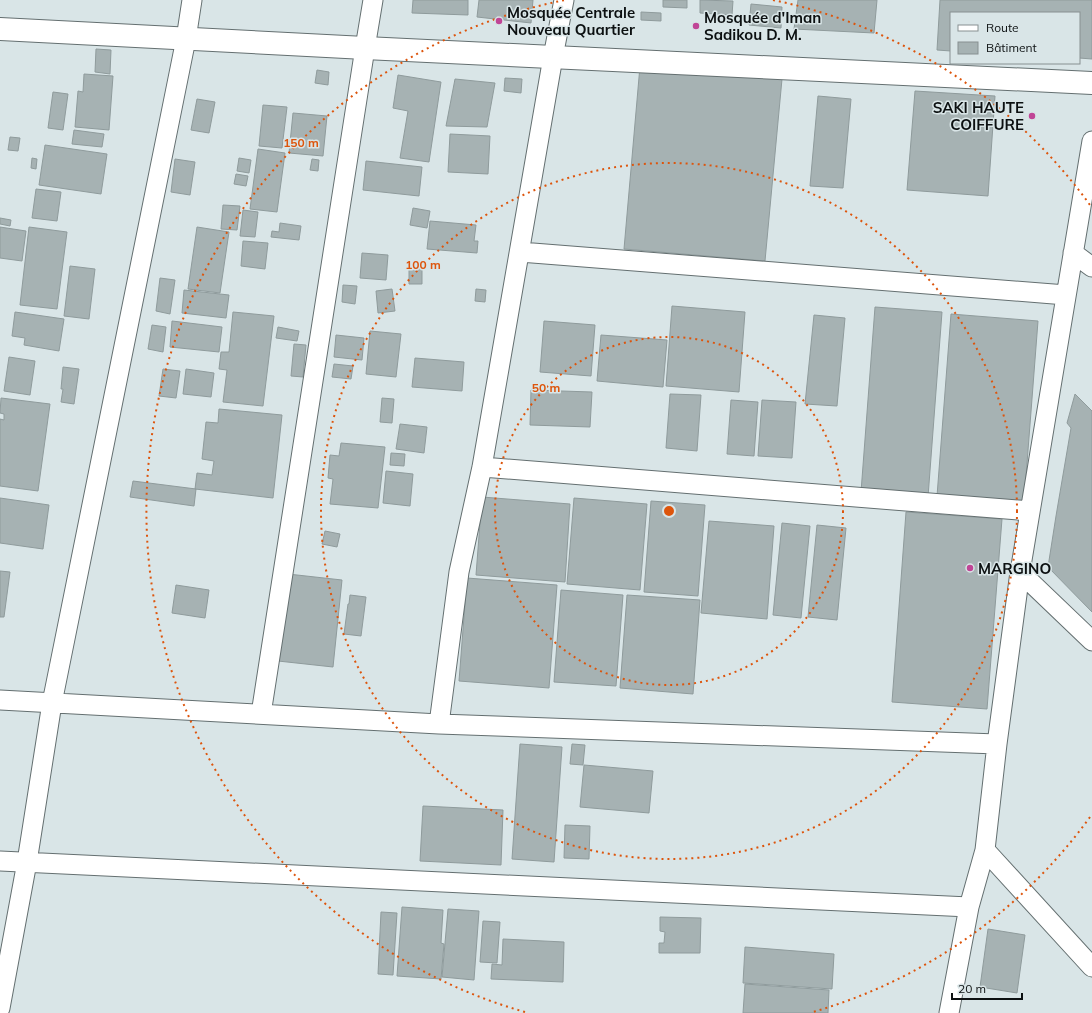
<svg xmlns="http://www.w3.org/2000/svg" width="1092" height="1013" font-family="Mulish,sans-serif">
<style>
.building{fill:#a6b2b3;stroke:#8f9b9c}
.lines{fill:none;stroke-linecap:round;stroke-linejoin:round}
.street-casing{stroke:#646f70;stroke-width:21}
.secondary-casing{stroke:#646f70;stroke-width:24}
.street{stroke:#fff;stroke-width:19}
.secondary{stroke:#fff;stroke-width:22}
.ring{fill:none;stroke:#dd550c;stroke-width:2;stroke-dasharray:2 4}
.poi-dot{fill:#c04596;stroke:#d9e5e7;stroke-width:1.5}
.labels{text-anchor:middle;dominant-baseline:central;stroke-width:3;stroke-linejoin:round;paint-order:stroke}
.poi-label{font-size:15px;font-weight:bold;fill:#0c1011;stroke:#d9e5e7;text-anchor:start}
.centre{fill:#dd550c;stroke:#d9e5e7;stroke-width:2}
.ring-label{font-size:12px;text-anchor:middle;font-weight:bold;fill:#dd550c;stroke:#d9e5e7;stroke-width:3;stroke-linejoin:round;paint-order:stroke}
</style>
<rect width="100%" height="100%" fill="#d9e5e7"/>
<path class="building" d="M413,0H468V15L412,13Z
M479,0H533L531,23L477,17Z
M663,0H687V8L663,7Z
M700,0L733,1L732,15L700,13Z
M798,0H877L874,33L794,29Z
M940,0H1092V59L1079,58V13H951V51L937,50Z
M751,4L782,7L781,28L749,25Z
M641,12L661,13V21L641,20Z
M96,49L111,50L110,74L95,72Z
M640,66L782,79L765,261L624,249Z
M317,70L329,72L328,85L315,83Z
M84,74L113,76L109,130L75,127L78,91L83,92Z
M398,75L441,82L429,162L400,158L408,111L393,108Z
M505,78L522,79L521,93L504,91Z
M455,79L495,83L487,127L446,126Z
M915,91L995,96L988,196L907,190Z
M53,92L68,94L63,130L48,128Z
M818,96L851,99L843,188L810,186Z
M197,99L215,102L209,133L191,130Z
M263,105L287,107L282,148L259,146Z
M293,113L327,116L323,156L289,153Z
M74,130L104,134L102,147L72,144Z
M450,134L490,136L488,174L448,172Z
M10,137L20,138L18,151L8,150Z
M45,145L107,154L101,194L39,185Z
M258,149L285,153L277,212L250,209Z
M32,158L37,159L36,169L31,168Z
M239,158L251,160L249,173L237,171Z
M175,159L195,162L190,195L171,192Z
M312,159L319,160L318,171L310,170Z
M366,161L422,167L419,196L363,190Z
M236,174L248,176L246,186L234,184Z
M36,189L61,192L57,221L32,218Z
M223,205L240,206L237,230L221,229Z
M413,208L430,211L427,228L410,225Z
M243,210L258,212L255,237L240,236Z
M0,218L11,220L10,226L0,224Z
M430,221L476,225L474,241H478L477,253L427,249Z
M280,223L301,226L299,240L271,237L272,231L279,232Z
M0,227L26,231L22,261L0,258Z
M29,227L67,232L57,309L20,305Z
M197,227L229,232L220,293L188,289Z
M243,241L268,243L265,269L241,266Z
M362,253L388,255L386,280L360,278Z
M70,266L95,269L89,319L64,316Z
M409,267L422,268V284H409Z
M160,278L175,280L170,314L156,311Z
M343,285L357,286L355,304L342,302Z
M392,289L395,311L378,313L376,291Z
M476,289L486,290L485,302L475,301Z
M184,290L229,295L226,318L182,313Z
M672,306L745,312L739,392L666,386Z
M875,307L942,312L928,497L861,492Z
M15,312L64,319L59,351L24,345L25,338L12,336Z
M233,312L274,316L263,406L223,402L227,370L219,369L221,352H229Z
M951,314L1038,321L1024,502L937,496Z
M814,315L845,318L837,406L805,404Z
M172,321L222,327L219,352L170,347Z
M544,321L595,325L591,376L540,372Z
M152,325L166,327L163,352L148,349Z
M278,327L299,331L297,341L276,338Z
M370,331L401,334L396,377L366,374Z
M336,335L364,338L362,360L334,357Z
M601,335L667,340L663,387L597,381Z
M294,344L306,345L303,377L291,376Z
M9,357L35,361L30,395L4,391Z
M415,358L464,362L462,391L412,387Z
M334,364L353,366L351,379L332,377Z
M63,367L79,369L74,404L61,402L63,389H61Z
M163,369L180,371L176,398L159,396Z
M186,369L214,373L211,397L183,394Z
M531,390L592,392L590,427L530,425Z
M670,394L701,395L697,451L666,448Z
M1075,394L1092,411V612L1048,567L1056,516L1071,428L1067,423Z
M1,398L50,404L38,491L0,486V419L4,420V414L0,413Z
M382,398L394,399L392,423L380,422Z
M731,400L758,402L754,456L727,454Z
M762,400L796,402L792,458L758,456Z
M219,409L282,415L273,498L195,489L197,473L212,475L214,461L202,459L206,422L218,423Z
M400,424L427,427L424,453L396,449Z
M341,443L385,447L378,508L330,504L333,479L328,478L330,455L339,456Z
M391,453L405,454L404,466L390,465Z
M386,471L413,474L410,506L383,503Z
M133,481L196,489L194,506L130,497Z
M482,497L570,504L565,582L476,575Z
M0,498L49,505L43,549L0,543Z
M574,498L647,504L640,590L567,584Z
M651,501L705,505L698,596L644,592Z
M906,512L1002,519L987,709L892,702Z
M709,521L774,526L767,619L701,613Z
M782,523L810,526L801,618L773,615Z
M817,525L846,528L837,620L808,617Z
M325,531L340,534L337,547L322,544Z
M0,571L10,572L4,617H0Z
M288,574L342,580L333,667L278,661Z
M467,578L557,585L549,688L459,681Z
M176,585L209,590L205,618L172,613Z
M561,590L623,595L616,686L554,682Z
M350,595L366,597L361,636L344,634L348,604H349Z
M627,595L700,600L693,694L620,688Z
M520,744L562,747L554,862L512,859Z
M572,744L585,745L583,765L570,764Z
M584,765L653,771L649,813L580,807Z
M423,806L503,810L501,865L420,861Z
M565,825L590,826L589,859L564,858Z
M402,907L443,910L441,943L444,944L441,979L397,976Z
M448,909L479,911L474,980L442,977Z
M381,912L397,913L393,975L378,974Z
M660,917L701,918L700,953H659V943H664L665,932L660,931Z
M483,921L500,922L497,963L480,962Z
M988,929L1025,935L1017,993L980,987Z
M503,939L564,942L563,982L491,979L492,964L502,965Z
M745,947L834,954L832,989L743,983Z
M745,984L829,990L828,1013H743Z"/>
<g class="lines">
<defs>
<path id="street" d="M520,252L1066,295
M1073,253L1092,267
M482,467L1030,511
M1020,572L1092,641
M0,700L439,724L997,744
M261,714L365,48L373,0
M439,724L459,572L482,467L553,57L564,0
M985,850L1092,967
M0,861L969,907
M0,1008L27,862L52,703L186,39L192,0
M949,1013L969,907L985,850L997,744L1020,572L1092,141"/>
<path id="secondary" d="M0,29L365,48L1092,83"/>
</defs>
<use href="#street" class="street-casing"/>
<use href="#secondary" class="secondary-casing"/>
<use href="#street" class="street"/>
<use href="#secondary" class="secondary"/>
</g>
<g class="ring">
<circle cx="669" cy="511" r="174"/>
<circle cx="669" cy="511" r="348"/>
<path d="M1090 817A521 521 0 0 1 813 1012M525 1012A521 521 0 0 1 565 0M773 0A521 521 0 0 1 1090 205"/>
</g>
<g class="poi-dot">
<circle cx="499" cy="21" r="4"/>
<circle cx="696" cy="26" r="4"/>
<circle cx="1032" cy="116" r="4"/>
<circle cx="970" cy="568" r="4"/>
</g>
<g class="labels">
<g class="poi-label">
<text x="507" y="12">Mosquée Centrale<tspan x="507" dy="17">Nouveau Quartier</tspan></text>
<text x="704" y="17">Mosquée d'Iman<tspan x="704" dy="17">Sadikou D. M.</tspan></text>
<text x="1024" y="107" text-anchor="end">SAKI HAUTE<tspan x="1024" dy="17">COIFFURE</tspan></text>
<text x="978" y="568">MARGINO</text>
</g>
</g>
<circle cx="669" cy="511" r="6" class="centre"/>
<g class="ring-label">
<text x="301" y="147">150 m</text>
<text x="423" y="269">100 m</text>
<text x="546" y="392">50 m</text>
</g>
<rect x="950" y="12" width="130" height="52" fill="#d9e5e7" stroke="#879091"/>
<rect x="958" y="25" width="20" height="6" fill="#ffffff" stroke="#879091"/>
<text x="986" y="32" font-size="12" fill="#0c1011">Route</text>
<rect x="958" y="42" width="20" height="12" fill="#a6b2b3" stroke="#879091"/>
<text x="986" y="52" font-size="12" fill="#0c1011">Bâtiment</text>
<path d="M952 993v6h70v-6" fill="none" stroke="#0c1011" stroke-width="2"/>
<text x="958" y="993" font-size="12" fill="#0c1011" stroke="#d9e5e7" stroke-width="3" paint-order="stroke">20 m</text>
</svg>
